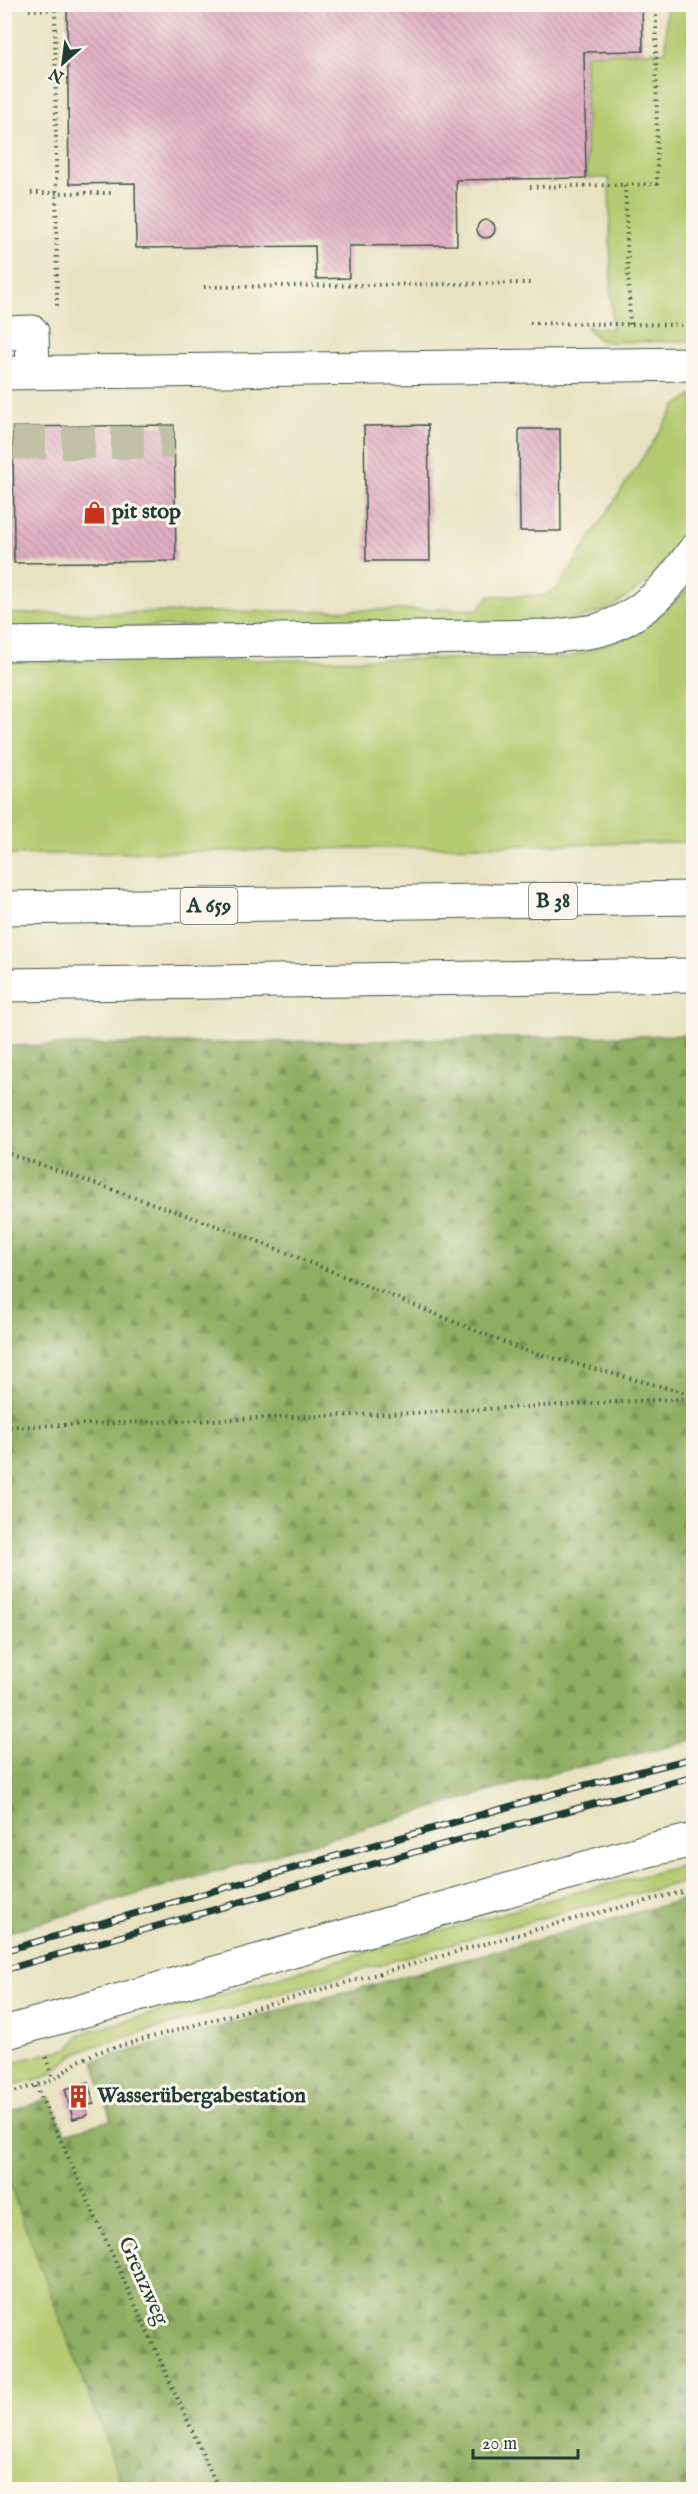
<svg xmlns="http://www.w3.org/2000/svg" width="698" height="2494" font-family="'IM FELL English',serif">
<style>
.grass{fill:#b5ca6f;stroke:#6a8452;stroke-width:1.5}
.forest{fill:url(#forest-firs);stroke:#58764b;stroke-width:1.5}
.building{fill:url(#building-back-hatch)}
.lines{fill:none;stroke-linecap:round;stroke-linejoin:round}
.minor-tunnel{stroke:#c1c1a5;stroke-width:33;stroke-dasharray:33 16;stroke-linecap:butt}
.minor-casing{stroke:#3d5649;stroke-width:35}
.major-casing{stroke:#3d5649;stroke-width:35}
.highway-casing{stroke:#3d5649;stroke-width:35}
.path{stroke:#3d5649;stroke-width:4;stroke-dasharray:1.5 4.5;stroke-linecap:butt}
.minor{stroke:#fff;stroke-width:33}
.major{stroke:#fff;stroke-width:33}
.highway{stroke:#fff;stroke-width:33}
.rail-casing{stroke:#1f3d34;stroke-width:7}
.rail{stroke:#fbf7ec;stroke-width:4.5;stroke-dasharray:14;stroke-linecap:butt}
.labels{text-anchor:middle;dominant-baseline:central;stroke-width:6;stroke-linejoin:round;paint-order:stroke}
.shield{fill:#fbf7ec;stroke:#61756b;stroke-width:1.5}
.shield-label{font-size:21px;font-weight:bold;fill:#1f3d34}
.poi-label{font-size:22px;font-weight:bold;fill:#1f3d34;stroke:#fbf7ec;text-anchor:start}
.street-label{font-size:22px;fill:#1f3d34;stroke:#fbf7ec}
</style>
<defs>
<pattern id="forest-firs" width="22" height="20" patternUnits="userSpaceOnUse" patternTransform="scale(1.5)"><rect width="22" height="20" fill="#90ae62"/><path d="M5 1l3.5 6h-7zM16 11l3.5 6h-7z" fill="#758f52"/></pattern>
<pattern id="building-back-hatch" width="6" height="6" patternUnits="userSpaceOnUse" patternTransform="scale(1.5)"><rect width="6" height="6" fill="#e1aec3"/><path d="M-1 5l2 2M0 0l6 6M5-1l2 2" fill="none" stroke="#b68f9f"/></pattern>
</defs>
<rect width="100%" height="100%" fill="#fbf7ec"/>
<filter id="ink" filterUnits="userSpaceOnUse"><feTurbulence type="fractalNoise" baseFrequency=".0167" numOctaves="2"/><feDisplacementMap in="SourceGraphic" scale="12" xChannelSelector="R" yChannelSelector="G"/><feConvolveMatrix kernelMatrix="1 2 1 2 8 2 1 2 1" color-interpolation-filters="sRGB"/></filter>
<filter id="wash" filterUnits="userSpaceOnUse"><feTurbulence type="fractalNoise" baseFrequency=".008" numOctaves="4" result="noise"/><feDisplacementMap in="SourceGraphic" scale="24" xChannelSelector="R" yChannelSelector="G"/><feGaussianBlur stdDeviation="1.35" result="paint"/><feColorMatrix in="noise" values="0 0 0 0 0 0 0 0 0 0 0 0 0 0 0 0 0 1.4 0 .05"/><feComposite in="paint" operator="in"/></filter>
<g filter="url(#wash)">
<rect width="100%" height="100%" fill="#e9e2c1"/>
<path class="grass" d="M666,5H693V341L610,342L599,340L586,327L612,329L609,178H587L585,54L666,51Z
M693,395V523L649,581L608,610L562,623L5,628L4,614L479,609L489,596H543L557,589L677,405Z
M693,585V842L5,855L4,662L567,658L637,634Z
M693,1863V1880L577,1908L92,2047L72,2056L46,2077L5,2087V2064L70,2048L80,2034L570,1894Z
M4,2172L9,2183L132,2489H5Z"/>
<path class="forest" d="M693,1035V1741L549,1774L5,1933V1046Z
M693,1897V2489H124L5,2172V2114L50,2098L65,2133L111,2120L94,2061Z"/>
<g id="blocks">
<path class="building" d="M67,4H642L643,51L584,52L586,178L456,180L457,245L349,246V278L316,279L315,246L136,248L135,183L69,184Z
M477 229a9 9 0 1 1 18 0a9 9 0 1 1-18 0Z
M174,425L176,561L14,563L13,427Z
M428,425L430,561H366L364,426Z
M519,429H560L561,531H520Z
M88,2082L94,2104L86,2105L88,2115L73,2119L65,2089Z"/>
</g>
</g>
<g filter="url(#ink)">
<use href="#blocks" fill-opacity="0" stroke="#3d5649" stroke-width="1.5"/>
<g class="lines">
<path class="minor-tunnel" d="M13,443L174,442"/>
<defs>
<path id="minor" d="M4,333L32,332L33,372
M4,373L694,364
M4,644L557,636C571,634 586,633 599,630C642,617 669,587 694,551"/>
<path id="major" d="M4,2033L649,1850L694,1840"/>
<path id="highway" d="M4,908L694,898
M4,985L694,975"/>
</defs>
<use href="#minor" class="minor-casing"/>
<use href="#major" class="major-casing"/>
<use href="#highway" class="highway-casing"/>
<path class="path" d="M55,4L57,309
M29,10L67,9
M625,185L630,325
M530,187L657,184L656,4
M31,193H114
M204,287L530,283
M530,323L694,325
M4,1152L243,1235L523,1350L694,1395
M4,1427L411,1413L694,1398
M46,2057L53,2080
M36,2086L219,2490
M4,2095L53,2080L79,2061L98,2052L581,1917L694,1889"/>
<use href="#minor" class="minor"/>
<use href="#major" class="major"/>
<use href="#highway" class="highway"/>
<defs>
<path id="rail" d="M4,1951L574,1788L694,1758
M4,1970L415,1852L694,1777"/>
</defs>
<use href="#rail" class="rail-casing"/>
<use href="#rail" class="rail"/>
</g>
</g>
<defs>
<symbol id="shop-bare" viewBox="-9 -9 18 18"><path d="M-5-2.5h2.3a2.7 3.5 0 0 1 5.4 0H5L5.5 6h-11ZM-1.5-2.5h3a1.5 2.3 0 0 0-3 0Z" fill="#c8321e" stroke="#fbf7ec" stroke-width="2.5" paint-order="stroke"/></symbol>
<symbol id="building-bare" viewBox="-9 -9 18 18"><path d="M-4-6H4V6H1V3H-1V6H-4ZM-2.5-4.3h1.7v1.8h-1.7ZM.8-4.3h1.7v1.8H.8ZM-2.5-1h1.7V.8h-1.7ZM.8-1h1.7V.8H.8Z" fill="#c8321e" stroke="#fbf7ec" stroke-width="2.5" paint-order="stroke"/></symbol>
</defs>
<g fill-rule="evenodd">
<use href="#shop-bare" x="78" y="496" width="33" height="33"/>
<use href="#building-bare" x="62" y="2080" width="33" height="33"/>
</g>
<g class="labels">
<g class="shield">
<rect x="529" y="883" width="48" height="36" rx="4.5"/>
<rect x="180.5" y="888" width="57" height="36" rx="4.5"/>
</g>
<g class="shield-label">
<text x="553" y="901">B 38</text>
<text x="209" y="906">A 659</text>
</g>
<g class="poi-label">
<text x="112" y="512">pit stop</text>
<text x="97" y="2096">Wasserübergabestation</text>
</g>
<g class="street-label">
<text transform="translate(143 2281) rotate(66)">Grenzweg</text>
</g>
</g>
<rect width="698" height="2494" fill="none" stroke="#fbf7ec" stroke-width="24"/>
<g transform="translate(63 63) rotate(208)" stroke="#fbf7ec" stroke-width="4.5" paint-order="stroke">
<path d="M0-4.5L10 22L0 15L-10 22Z" fill="#1f3d34"/>
<text y="-9" font-size="16" font-weight="bold" text-anchor="middle" fill="#1f3d34">N</text>
</g>
<path d="M473 2449v9h105v-9" fill="none" stroke="#1f3d34" stroke-width="3"/>
<text x="482" y="2449" font-size="18" fill="#1f3d34" stroke="#fbf7ec" stroke-width="4.5" paint-order="stroke">20 m</text>
</svg>
